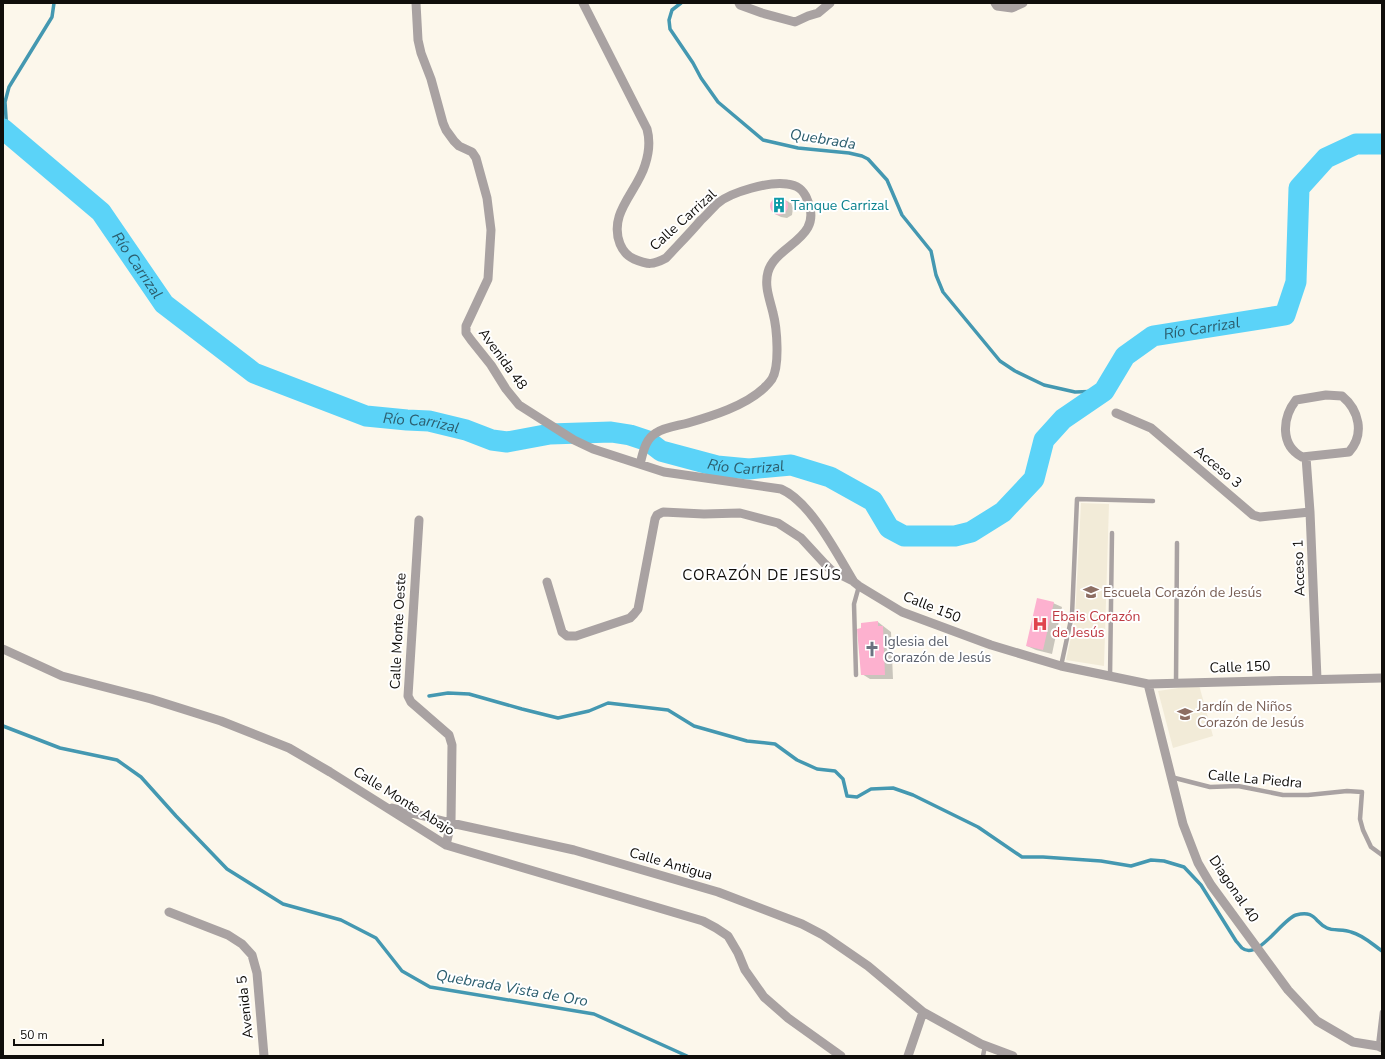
<svg xmlns="http://www.w3.org/2000/svg" width="1385" height="1059" font-family="'Nunito Sans',sans-serif">
<style>
.built{fill:#f2ebd8}
.shadow{fill:#0003}
.lines{fill:none;stroke-linecap:round;stroke-linejoin:round}
.stream{stroke:#4498b1;stroke-width:3.5}
.river{stroke:#5bd3f8;stroke-width:21}
.building{fill:#fdb1cf}
.service{stroke:#a9a2a2;stroke-width:4.5}
.minor{stroke:#a9a2a2;stroke-width:9}
.labels{text-anchor:middle;dominant-baseline:central;stroke-width:4;stroke-linejoin:round;paint-order:stroke}
.culture-label{font-size:14px;fill:#0d838f;stroke:#fff;text-anchor:start}
.street-label{font-size:14px;fill:#100e0b;stroke:#fff}
.education-label{font-size:14px;fill:#785e54;stroke:#fff;text-anchor:start}
.health-label{font-size:14px;fill:#be3a42;stroke:#fff;text-anchor:start}
.worship-label{font-size:14px;fill:#5b616d;stroke:#fff;text-anchor:start}
.water-label{font-size:15px;font-style:italic;fill:#2c5e6e;stroke:#fff}
.neighbourhood-label{font-size:15px;letter-spacing:1px;fill:#100e0b;stroke:#fff}
</style>
<rect width="100%" height="100%" fill="#fcf7eb"/>
<path class="built" d="M1081,503L1109,504L1104,666L1066,660L1075,619Z
M1199,685L1213,736L1173,748L1158,691Z"/>
<path class="shadow" d="M777,198L785,200L791,203L793,208L792,215L787,218L781,217L775,214L771,209V204Z
M1053,603L1062,607L1052,654L1036,650L1027,646Z
M878,622L891,632L893,679H870L862,674Z"/>
<g class="lines">
<path class="stream" d="M681,3L672,10L669,20L670,29L693,63L701,78L718,102L763,140L798,148L849,153L862,156L868,159L887,180L902,215L931,251L936,275L943,292L1000,361L1015,371L1044,385L1075,392L1104,391
M7,133L5,102L9,87L52,17L54,3
M429,696L448,693L469,694L522,709L558,718L589,711L608,703L668,710L694,726L747,741L775,744L797,760L817,769L835,771L843,779L847,796L857,797L871,789L893,788L913,795L978,827L1022,857H1043L1101,861L1131,866L1151,860L1164,861L1184,867L1201,885L1236,941C1238,943 1240,946 1242,948C1258,961 1282,919 1296,915C1316,910 1314,922 1327,928C1333,931 1344,929 1351,932C1363,935 1372,944 1382,951
M3,726L60,748L117,760L141,777L176,816L227,869L283,904L341,920L376,938L402,971L430,987L594,1014L687,1056"/>
<path class="river" id="s1" d="M3,129L101,212L164,304L254,373L366,416L407,420L429,421L466,430L492,440L507,442L550,434L611,432L630,435L648,441L661,451L717,466L749,469L791,465L830,477L873,501L889,528L904,536H955L971,532L1003,512L1034,479L1044,440L1063,419L1104,391L1125,356L1153,336L1285,315L1296,282L1299,188L1326,158L1356,144H1382"/>
</g>
<path class="building" d="M770 206a9 9 0 1 1 18 0a9 9 0 1 1-18 0Z
M1037,598L1054,602L1043,650L1026,646Z
M878,621V626H883L885,675H861L857,629L861,628V623Z"/>
<g class="lines">
<path class="service" d="M1061,666L1072,615L1077,499L1153,501
M856,675L854,604L859,586
M1110,677L1112,533
M1176,683L1177,543
M1171,777L1210,787L1238,786L1283,795H1308L1347,791L1362,792L1360,819L1363,830L1371,847L1382,855
M1378,1046L1382,1012
M983,1056L985,1046"/>
<path class="minor" d="M416,3L418,40L421,53L431,79L443,123L446,130L454,141L459,146L472,152L476,158L487,198L491,230L488,279L466,326V333L471,340L491,365L506,389L519,405L574,440L593,449L664,472L781,489C811,502 837,554 854,582L859,586L902,612L991,645L1061,666L1148,684L1382,678
M583,3L647,129C650,140 649,153 645,165C637,192 608,213 620,244C623,251 627,256 634,259C648,265 653,265 666,258C678,245 690,233 701,220C707,215 712,208 718,203C731,192 770,181 787,184C797,185 803,189 807,199C825,239 776,244 768,272C764,286 770,300 773,313C777,328 780,366 772,379C770,382 766,386 764,388C745,406 712,416 688,423C677,426 665,427 656,433C645,439 643,453 640,464
M739,3L740,5L762,13L795,22L808,16L818,13L830,3
M995,3L997,6L1012,8L1023,3
M1326,395L1342,396C1359,410 1365,434 1349,452L1302,457C1280,445 1282,418 1296,400Z
M1116,413L1151,428L1253,515L1260,517L1310,512
M1306,457L1310,512L1317,679
M419,520L408,696L411,702L449,735L452,745L451,823L446,845
M547,582L562,632L567,636H576L630,618L634,614L638,609L655,519L657,515L663,512L704,514L740,513L778,523L801,538L825,564L831,570L853,581
M3,649L62,676L151,699L221,721L289,748L330,772L446,845L703,921L716,928L728,936L738,953L745,970L764,997L788,1018L841,1056
M1148,684L1183,824L1198,863L1211,885L1288,990L1317,1021L1353,1042L1378,1046L1382,1048
M392,808L451,823L574,850L718,892L802,924L823,935L868,966L923,1012
M169,912L228,935L242,944L252,955L257,973L264,1056
M908,1056L923,1012L981,1044L1013,1056"/>
</g>
<defs>
<symbol id="building-bare" viewBox="-9 -9 18 18"><path d="M-4-6H4V6H1V3H-1V6H-4ZM-2.5-4.3h1.7v1.8h-1.7ZM.8-4.3h1.7v1.8H.8ZM-2.5-1h1.7V.8h-1.7ZM.8-1h1.7V.8H.8Z" fill="#0f9aa8" stroke="#fff" stroke-width="2.5" paint-order="stroke"/></symbol>
<symbol id="school-bare" viewBox="-9 -9 18 18"><path d="M0-5L7-2L0 1L-7-2ZM-4 1L0 2.5L4 1V4Q0 6-4 4Z" fill="#8d6e63" stroke="#fff" stroke-width="2.5" paint-order="stroke"/></symbol>
<symbol id="hospital-bare" viewBox="-9 -9 18 18"><path d="M-5-5h3v3.5h4V-5h3V5h-3V1.5h-4V5h-3Z" fill="#e0444e" stroke="#fff" stroke-width="2.5" paint-order="stroke"/></symbol>
<symbol id="church-bare" viewBox="-9 -9 18 18"><path d="M-1.2-6h2.4v3.5h3.3v2.4h-3.3V6h-2.4V-.1h-3.3v-2.4h3.3Z" fill="#6b7280" stroke="#fff" stroke-width="2.5" paint-order="stroke"/></symbol>
</defs>
<g fill-rule="evenodd">
<use href="#building-bare" x="768" y="194" width="22" height="22"/>
<use href="#school-bare" x="1080" y="581" width="22" height="22"/>
<use href="#hospital-bare" x="1029" y="613" width="22" height="22"/>
<use href="#church-bare" x="861" y="638" width="22" height="22"/>
<use href="#school-bare" x="1174" y="703" width="22" height="22"/>
</g>
<g class="labels">
<g class="culture-label">
<text x="791" y="205">Tanque Carrizal</text>
</g>
<g class="street-label">
<text transform="translate(683 220) rotate(-42)">Calle Carrizal</text>
<text transform="translate(503 359) rotate(54)">Avenida 48</text>
<text transform="translate(1218 467) rotate(40)">Acceso 3</text>
<text transform="translate(1299 568) rotate(-92)">Acceso 1</text>
<text transform="translate(932 607) rotate(22)">Calle 150</text>
<text transform="translate(398 631) rotate(-87)">Calle Monte Oeste</text>
<text transform="translate(1240 667) rotate(-2)">Calle 150</text>
<text transform="translate(1255 779) rotate(5)">Calle La Piedra</text>
<text transform="translate(404 801) rotate(32)">Calle Monte Abajo</text>
<text transform="translate(671 864) rotate(16)">Calle Antigua</text>
<text transform="translate(1234 889) rotate(56)">Diagonal 40</text>
<text transform="translate(245 1007) rotate(-96)">Avenida 5</text>
</g>
<g class="education-label">
<text x="1103" y="592">Escuela Corazón de Jesús</text>
<text x="1197" y="706">Jardín de Niños<tspan x="1197" dy="16">Corazón de Jesús</tspan></text>
</g>
<g class="health-label">
<text x="1052" y="616">Ebais Corazón<tspan x="1052" dy="16">de Jesús</tspan></text>
</g>
<g class="worship-label">
<text x="884" y="641">Iglesia del<tspan x="884" dy="16">Corazón de Jesús</tspan></text>
</g>
<g class="water-label">
<text transform="translate(823 139) rotate(9)">Quebrada</text>
<text stroke="none"><textPath href="#s1" startOffset="193">Río Carrizal</textPath></text>
<text stroke="none"><textPath href="#s1" startOffset="1441">Río Carrizal</textPath></text>
<text stroke="none"><textPath href="#s1" startOffset="529">Río Carrizal</textPath></text>
<text stroke="none"><textPath href="#s1" startOffset="864">Río Carrizal</textPath></text>
<text transform="translate(512 988) rotate(10)">Quebrada Vista de Oro</text>
</g>
<g class="neighbourhood-label">
<text x="762" y="575">CORAZÓN DE JESÚS</text>
</g>
</g>
<rect width="1385" height="1059" fill="none" stroke="#100e0b" stroke-width="8"/>
<path d="M14 1039v6h89v-6" fill="none" stroke="#100e0b" stroke-width="2"/>
<text x="20" y="1039" font-size="12" fill="#100e0b" stroke="#ffffff" stroke-width="3" paint-order="stroke">50 m</text>
</svg>
